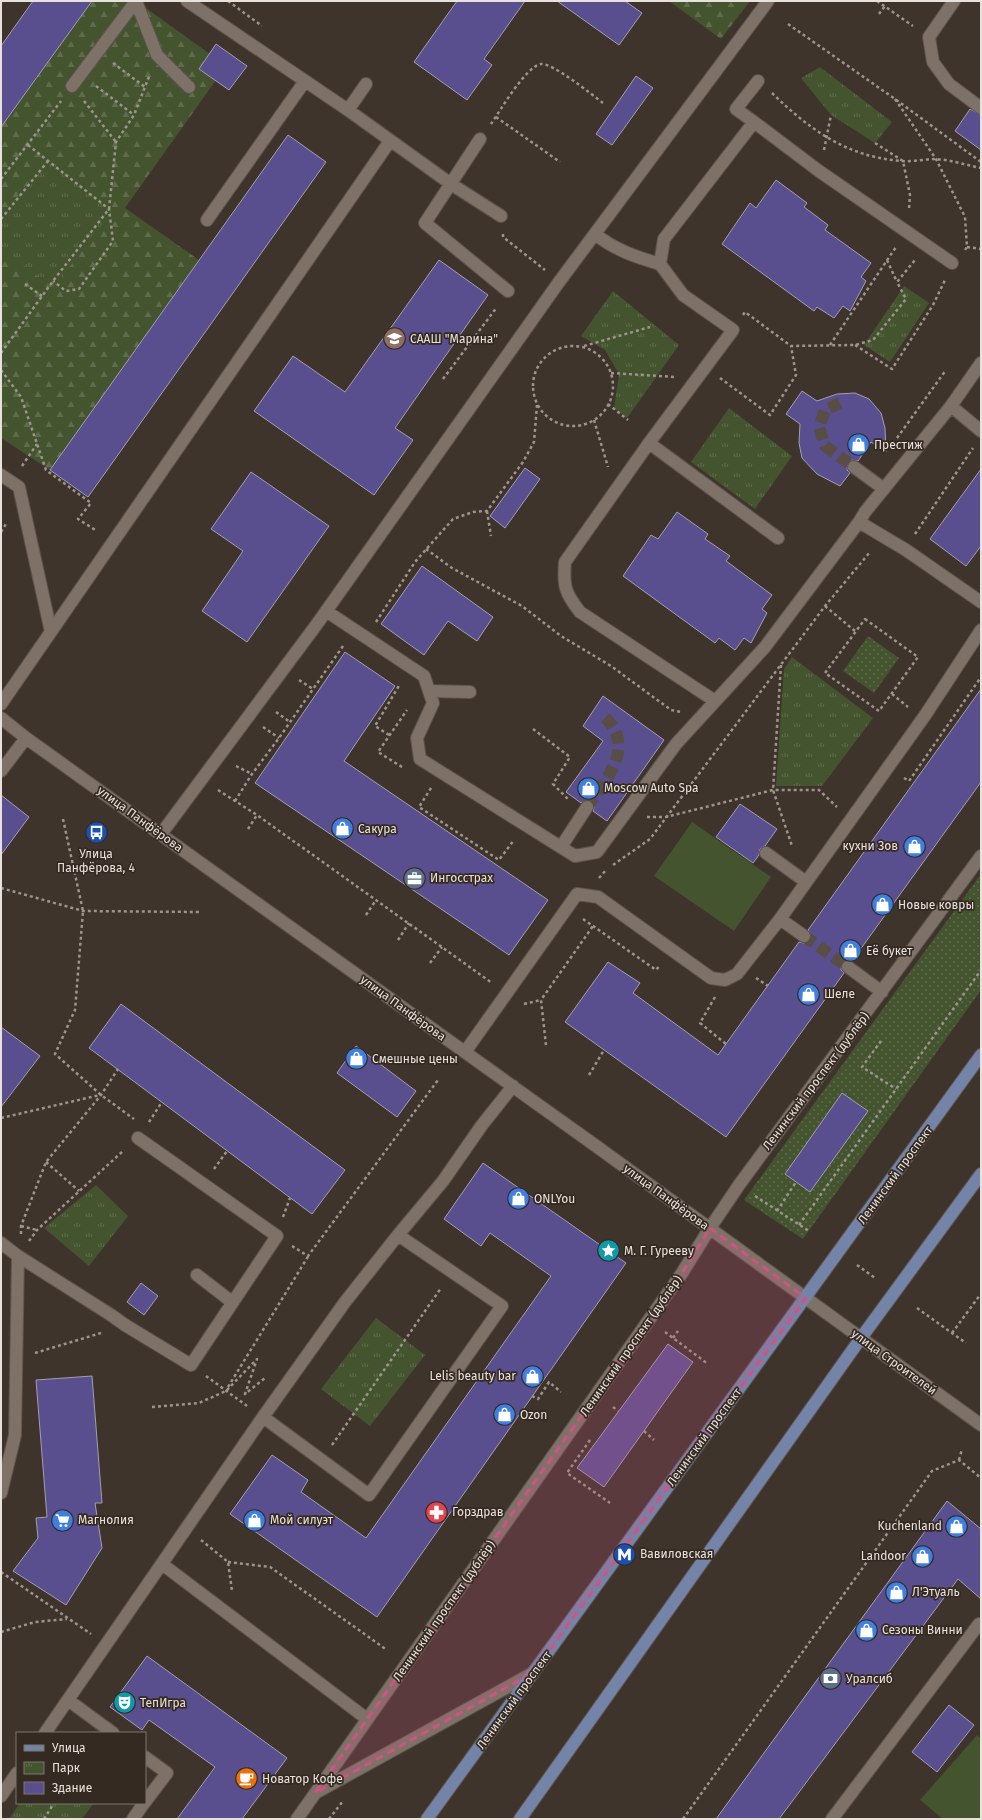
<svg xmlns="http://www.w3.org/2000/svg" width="982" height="1820" font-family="'Fira Sans',sans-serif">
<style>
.grass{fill:url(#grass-dots)}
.forest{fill:url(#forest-firs)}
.park{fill:url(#park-tufts)}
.pitch{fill:#43542e}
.building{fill:#5a4f8e;stroke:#a1a0af}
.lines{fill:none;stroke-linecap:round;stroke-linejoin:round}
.minor-tunnel{stroke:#584e46;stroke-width:12;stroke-dasharray:12 6;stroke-linecap:butt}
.minor-casing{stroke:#5d534c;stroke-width:14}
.major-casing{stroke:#5d534c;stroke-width:14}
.path{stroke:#9c948d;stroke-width:2.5;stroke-dasharray:3 3;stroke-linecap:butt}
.minor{stroke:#7e7168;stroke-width:12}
.major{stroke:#7484a9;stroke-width:12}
.marked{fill:#ce5582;fill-opacity:0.2;stroke:#ce5582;stroke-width:3;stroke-dasharray:8 5;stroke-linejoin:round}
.labels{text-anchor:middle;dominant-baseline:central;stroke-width:3.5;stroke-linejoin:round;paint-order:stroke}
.poi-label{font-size:12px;fill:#e9e2dc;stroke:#352a22;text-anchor:start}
.street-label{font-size:12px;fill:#e9e2dc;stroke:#352a22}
</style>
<defs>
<pattern id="grass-dots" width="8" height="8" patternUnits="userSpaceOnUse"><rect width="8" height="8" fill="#43542e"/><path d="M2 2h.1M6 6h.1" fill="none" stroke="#5e6c4c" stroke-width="1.8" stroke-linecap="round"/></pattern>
<pattern id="forest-firs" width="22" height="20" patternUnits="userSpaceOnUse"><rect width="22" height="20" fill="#43542e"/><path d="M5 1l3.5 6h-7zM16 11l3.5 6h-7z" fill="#5e6c4c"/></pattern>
<pattern id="park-tufts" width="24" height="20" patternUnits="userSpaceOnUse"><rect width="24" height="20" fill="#43542e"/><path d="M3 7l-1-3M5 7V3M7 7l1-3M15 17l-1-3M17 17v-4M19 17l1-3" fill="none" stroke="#5e6c4c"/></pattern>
</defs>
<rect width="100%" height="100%" fill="#3f342c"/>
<path class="grass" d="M868,636L899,658L874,693L843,671Z
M981,874V990L803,1239L744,1200Z"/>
<path class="forest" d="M92,1H136L210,54L199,69L216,80L125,208L199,260L50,470L1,438V127Z
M669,1H750L721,39Z"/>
<path class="park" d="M820,67L892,122L875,143L831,115L801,78Z
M48,157L115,209L53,288L1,248V217Z
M904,286L929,303L890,362L864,345Z
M613,291L679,345L627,418L614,408L619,374L605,350L581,336Z
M729,408L792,456L755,509L691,462Z
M792,657L873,718L822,786H776L784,669Z
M96,1185L128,1216L89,1266L44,1228Z
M376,1318L425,1355L370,1426L321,1389Z
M20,1803H94L82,1819H9Z"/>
<path class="pitch" d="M692,822L771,877L734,931L654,876Z
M977,1735L981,1739V1819H943L920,1800Z"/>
<path class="building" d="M33,1H92L1,127V46Z
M457,1H525L484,59L492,65L467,100L414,62Z
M557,1H625L642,13L619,45Z
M216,44L247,66L229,90L199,69Z
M636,76L653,88L612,145L596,134Z
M970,109L981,115V150L955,131Z
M288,135L326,162L88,497L50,470Z
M776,180L807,203L804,207L828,225L825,230L871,263L861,277L866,281L850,311L843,306L834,318L817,307L814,311L722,244L750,203L756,208Z
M439,260L488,295L395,428L413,440L374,495L254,411L293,356L345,392Z
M802,391L817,401L837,394L855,393L869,399L881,413L885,428L886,452L871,442L858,461L851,460L848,463L847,470L850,473L840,486L817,474L802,458L799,443L800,424L786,414Z
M525,468L540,479L505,528L490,516Z
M981,469V546L966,566L930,539Z
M251,472L329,526L247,642L202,611L243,551L211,529Z
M677,512L708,534L705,539L730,556L726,561L772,595L762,609L767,613L751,643L744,638L735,650L719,638L715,643L623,576L651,535L658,539Z
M422,566L493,617L477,641L448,621L424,655L381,624Z
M345,652L395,686L344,761L548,900L509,955L255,783Z
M981,689V782L852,961L845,960L842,963L841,970L844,973L726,1137L565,1022L608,962L640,983L633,993L718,1055L799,942L804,943L810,941L811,936L808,930Z
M603,696L664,740L607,821L593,811L594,807L591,801L587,800L581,803L566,792L603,741L583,726Z
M1,795L29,817L1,855Z
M740,804L777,829L765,846L760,849L759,855L753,863L716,837Z
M121,1004L345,1170L312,1214L89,1048Z
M1,1027L40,1056L1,1107Z
M356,1046L416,1091L397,1117L337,1073Z
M842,1093L868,1111L810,1192L785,1174Z
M483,1163L626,1263L377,1617L230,1514L272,1455L308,1480L301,1492L366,1538L551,1276L490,1233L481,1246L444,1219Z
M141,1283L158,1296L144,1315L127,1302Z
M668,1344L693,1362L604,1487L577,1468Z
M92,1376L102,1503H95L102,1548L66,1605L13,1571L38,1538L36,1518L47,1517L36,1380Z
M947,1501L981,1529V1599L958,1579L779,1819H716Z
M147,1656L287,1758L242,1819H177L215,1767L149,1720L142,1730L110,1707Z
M949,1705L974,1725L937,1772L912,1752Z"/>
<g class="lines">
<path class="minor-tunnel" d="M840,403L825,410L819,427L825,446L854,467
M587,807C608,778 638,743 601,714
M804,936L848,967"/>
<defs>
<path id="minor" d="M136,1L157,55L189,87
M187,1L348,110L451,184L501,216
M954,1L929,37L933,62L949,84L981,108
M72,86L136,1
M348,110L366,84
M754,122L819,171L952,263
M480,139L425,223L508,291
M207,220L305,81
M595,234C615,250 636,257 660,264
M951,406L981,431
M649,443L778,538
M854,467L884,489
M1,475L19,487L51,632
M859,522L906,550L981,602
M326,611L424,676L433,703L417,738L420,759L575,856L597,852L676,744L765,647L859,522L865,512L951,406L981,363
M429,691L470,692
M715,701L580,612C565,593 563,586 565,562L649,443L733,330L683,295L660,264L664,239L754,122L736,109L758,81
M1,704L390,141
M1,718L26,738L596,1146L981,1425
M1,771L26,738
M161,834L317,624L559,282L768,1
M561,847L587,807
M766,853L806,882
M780,919L804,936
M848,967L882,992
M465,1052L577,894L598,897L711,978L725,980L737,974L780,919L926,714L981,630
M1,1243L18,1256L15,1435L1,1493
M18,1256L111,1315L125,1325L191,1365L277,1236L138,1138
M197,1275L232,1302
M263,1417L369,1495L502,1306L398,1235
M162,1564L367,1719
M68,1700L113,1733
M45,1733L263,1417L345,1302L398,1235L443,1181L482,1125L513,1086
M145,1757L167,1773L145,1802
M317,1792L533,1673
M1,1796L17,1773
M133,1819L144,1803
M297,1819L682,1273L710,1228L739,1185L981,856
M832,1819L979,1624L981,1626"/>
<path id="major" d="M427,1819L981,1055
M520,1819L861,1338L981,1174"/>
</defs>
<use href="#minor" class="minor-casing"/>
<use href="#major" class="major-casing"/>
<path class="path" d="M228,1L262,26
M877,1L913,26
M879,14L885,6
M788,24L895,99L981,162
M113,63L145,87
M96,86L134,115
M772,93C810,130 847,157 902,161C913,162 925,159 936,159C951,160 966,165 981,168
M895,99L936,159L965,217L967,247L965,250
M84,101L116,142
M496,117L560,162
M491,124C500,111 526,66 541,64C553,63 591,94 603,103
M875,143L903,161L910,195L909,209
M28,145L109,209L113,241L79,289L66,291L53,281
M824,150L831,115
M1,179L61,101
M1,219L48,161
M503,234V237L545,270
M967,247L981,249
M887,260L897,282
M25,284L42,296
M743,315L745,312L791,346L855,345L873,340L906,299L897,282L915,260
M830,345L896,247
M855,345L892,369L933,305L945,280
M533 386a40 40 0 1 1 80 0a40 40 0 1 1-80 0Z
M584,346L650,327
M1,353L53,281L109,209L116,142L134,115L150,74
M1,370L21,397L46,470L91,503L78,519L97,531
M611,373L675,377
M720,378L770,415L796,375L791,346
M443,379L497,307
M608,404L628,420
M594,420L608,467
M897,438L946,370
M22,466L37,444
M487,511L491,536
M1,532L6,524
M915,534L973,448
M426,549L452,568L522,606L561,636L611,666L671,710L681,712
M825,606L855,631
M865,619L918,657L879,711L825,673Z
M376,622L415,562L453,519L473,512L487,511L523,462L534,442L537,405
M781,665L773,790L792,846
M299,680L313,689
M892,694L908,707
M276,712L290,722
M263,727L279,738
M533,729L570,757L553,784L569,800
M389,735L375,726L400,684
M236,766L252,774
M402,767L378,752L407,710
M904,778L909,781L981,677
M431,788L419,807L499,860L514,840
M218,790L257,815L492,983
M235,801L252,774L279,738L343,646
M647,817H666L773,790H819L837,807
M63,819L83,911L75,1010L55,1054L101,1095L134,1119
M248,829L257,815
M613,865L650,839L825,606L870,552
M599,878L606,870
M1,888L83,911L199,912
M366,915L376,900
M583,919L656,970L660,965
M398,940L409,923
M430,963L442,947
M756,978L768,986
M715,997L700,1023L726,1044
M524,1004L541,1000
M881,1041L862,1067L896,1089
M546,1045L541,1000L593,926
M589,1075L604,1050
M1,1118L100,1095
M149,1122L162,1102
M46,1162L79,1191
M214,1169L227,1151
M755,1196L809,1231
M777,1211L796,1182
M283,1217L290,1198
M799,1225L981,970
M21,1226L37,1230
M21,1234V1226L46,1162L101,1095L118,1069
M29,1241L37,1230L123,1151
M292,1246L308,1256L438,1080
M857,1265L875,1278
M917,1308L966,1343
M665,1332L708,1364
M952,1333L980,1295
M673,1338L678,1331
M35,1353L101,1333
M206,1376L247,1406
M228,1387L309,1255
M532,1396L538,1399L549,1382L561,1392
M152,1407L199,1403L226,1391L257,1359L245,1394L265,1378
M613,1407L618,1411
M644,1431L654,1440
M590,1440L567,1473L610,1503
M332,1445L441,1288
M959,1460L962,1449
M201,1540L228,1562L232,1591
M228,1562L270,1567L387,1650
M1,1572L91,1634
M1,1632L35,1622L67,1619
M44,1819L54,1803
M329,1819L343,1801
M683,1819L932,1471L959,1460L981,1478"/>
<use href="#minor" class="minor"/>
<use href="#major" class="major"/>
</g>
<path class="marked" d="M710,1228L806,1298L533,1673L315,1793L682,1273Z"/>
<defs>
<symbol id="school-disc" viewBox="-11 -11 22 22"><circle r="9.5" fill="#8d6e63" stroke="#352a22"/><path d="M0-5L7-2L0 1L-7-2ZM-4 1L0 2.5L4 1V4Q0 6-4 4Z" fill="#fff"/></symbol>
<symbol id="shop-disc" viewBox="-11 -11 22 22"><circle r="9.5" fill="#3f7fe0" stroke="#352a22"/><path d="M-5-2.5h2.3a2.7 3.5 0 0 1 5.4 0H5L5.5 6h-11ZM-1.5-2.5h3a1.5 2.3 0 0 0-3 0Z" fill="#fff"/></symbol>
<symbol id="bus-disc" viewBox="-11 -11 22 22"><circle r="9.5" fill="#1a4fb4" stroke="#352a22"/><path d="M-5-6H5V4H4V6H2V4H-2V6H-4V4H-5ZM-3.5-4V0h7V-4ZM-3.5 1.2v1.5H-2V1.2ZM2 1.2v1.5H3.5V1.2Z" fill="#fff"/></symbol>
<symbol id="office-disc" viewBox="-11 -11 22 22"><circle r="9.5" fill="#5c6f8a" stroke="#352a22"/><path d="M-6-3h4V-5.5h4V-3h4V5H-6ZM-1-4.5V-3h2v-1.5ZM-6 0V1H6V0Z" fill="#fff"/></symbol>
<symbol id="sight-disc" viewBox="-11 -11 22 22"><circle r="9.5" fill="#0f9aa8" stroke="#352a22"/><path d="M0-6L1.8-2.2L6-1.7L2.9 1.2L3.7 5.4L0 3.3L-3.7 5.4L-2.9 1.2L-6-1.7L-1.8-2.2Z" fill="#fff"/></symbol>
<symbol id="pharmacy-disc" viewBox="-11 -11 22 22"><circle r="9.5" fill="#e0444e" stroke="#352a22"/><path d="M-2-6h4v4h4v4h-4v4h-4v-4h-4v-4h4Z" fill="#fff"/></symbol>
<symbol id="supermarket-disc" viewBox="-11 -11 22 22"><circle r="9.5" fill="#3f7fe0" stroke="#352a22"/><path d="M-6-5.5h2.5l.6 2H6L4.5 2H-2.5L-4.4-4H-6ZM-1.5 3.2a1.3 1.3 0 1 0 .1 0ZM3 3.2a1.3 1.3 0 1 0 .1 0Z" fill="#fff"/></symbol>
<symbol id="metro-disc" viewBox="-11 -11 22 22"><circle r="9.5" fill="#1a4fb4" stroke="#352a22"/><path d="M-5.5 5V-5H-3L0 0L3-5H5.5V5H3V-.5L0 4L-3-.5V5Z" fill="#fff"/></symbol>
<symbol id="bank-disc" viewBox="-11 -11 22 22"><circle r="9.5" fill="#5c6f8a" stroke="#352a22"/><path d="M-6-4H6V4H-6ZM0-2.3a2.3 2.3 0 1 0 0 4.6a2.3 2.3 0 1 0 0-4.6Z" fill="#fff"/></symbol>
<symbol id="theatre-disc" viewBox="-11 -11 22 22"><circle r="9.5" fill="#0f9aa8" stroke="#352a22"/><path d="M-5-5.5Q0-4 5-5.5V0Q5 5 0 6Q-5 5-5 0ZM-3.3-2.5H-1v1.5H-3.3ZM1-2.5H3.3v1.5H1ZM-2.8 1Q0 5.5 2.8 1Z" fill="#fff"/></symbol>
<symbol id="cafe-disc" viewBox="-11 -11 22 22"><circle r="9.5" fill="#e8710a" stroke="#352a22"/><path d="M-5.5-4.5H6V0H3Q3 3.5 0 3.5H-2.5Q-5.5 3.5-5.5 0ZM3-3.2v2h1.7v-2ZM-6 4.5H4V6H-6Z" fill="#fff"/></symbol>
</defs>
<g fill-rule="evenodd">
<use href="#school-disc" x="382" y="326" width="25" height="25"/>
<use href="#shop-disc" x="846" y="432" width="25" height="25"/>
<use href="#shop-disc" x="576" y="776" width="25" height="25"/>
<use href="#shop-disc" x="330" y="816" width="25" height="25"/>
<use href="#bus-disc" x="84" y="820" width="25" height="25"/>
<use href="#shop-disc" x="902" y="834" width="25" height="25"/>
<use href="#office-disc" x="402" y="866" width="25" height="25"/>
<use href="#shop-disc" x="870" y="892" width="25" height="25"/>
<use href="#shop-disc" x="838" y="938" width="25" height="25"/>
<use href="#shop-disc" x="796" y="982" width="25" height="25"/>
<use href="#shop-disc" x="344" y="1046" width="25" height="25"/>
<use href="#shop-disc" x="506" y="1186" width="25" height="25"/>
<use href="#sight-disc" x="596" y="1238" width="25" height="25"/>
<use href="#shop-disc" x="520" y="1364" width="25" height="25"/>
<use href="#shop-disc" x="492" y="1402" width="25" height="25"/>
<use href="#pharmacy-disc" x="424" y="1500" width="25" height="25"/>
<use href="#supermarket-disc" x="50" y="1508" width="25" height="25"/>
<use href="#shop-disc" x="242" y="1508" width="25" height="25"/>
<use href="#shop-disc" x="944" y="1514" width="25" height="25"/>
<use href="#metro-disc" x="612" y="1542" width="25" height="25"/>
<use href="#shop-disc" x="910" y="1544" width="25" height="25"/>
<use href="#shop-disc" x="884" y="1580" width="25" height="25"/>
<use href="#shop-disc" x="854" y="1618" width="25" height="25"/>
<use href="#bank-disc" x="818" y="1666" width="25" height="25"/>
<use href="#theatre-disc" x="112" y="1690" width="25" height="25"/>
<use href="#cafe-disc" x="234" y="1766" width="25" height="25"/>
</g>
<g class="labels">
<g class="poi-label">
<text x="410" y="339">СААШ "Марина"</text>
<text x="874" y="445">Престиж</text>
<text x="604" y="788">Moscow Auto Spa</text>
<text x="358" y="829">Сакура</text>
<text x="898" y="846" text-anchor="end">кухни Зов</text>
<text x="96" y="854" text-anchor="middle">Улица<tspan x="96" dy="14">Панфёрова, 4</tspan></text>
<text x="430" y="878">Ингосстрах</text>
<text x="898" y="905">Новые ковры</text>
<text x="866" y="951">Её букет</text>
<text x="824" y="994">Шеле</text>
<text x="372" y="1059">Смешные цены</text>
<text x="534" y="1199">ONLYou</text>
<text x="624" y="1251">М. Г. Гурееву</text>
<text x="516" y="1376" text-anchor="end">Lelis beauty bar</text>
<text x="520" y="1415">Ozon</text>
<text x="452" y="1512">Горздрав</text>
<text x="78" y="1520">Магнолия</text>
<text x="270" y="1520">Мой силуэт</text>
<text x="942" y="1526" text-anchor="end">Kuchenland</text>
<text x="640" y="1554">Вавиловская</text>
<text x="906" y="1556" text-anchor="end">Landoor</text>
<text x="912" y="1592">Л'Этуаль</text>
<text x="882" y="1630">Сезоны Винни</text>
<text x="846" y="1679">Уралсиб</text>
<text x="140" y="1703">ТепИгра</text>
<text x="262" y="1779">Новатор Кофе</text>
</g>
<g class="street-label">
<text transform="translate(140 819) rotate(36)">улица Панфёрова</text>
<text transform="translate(403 1008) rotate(36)">улица Панфёрова</text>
<text transform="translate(816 1081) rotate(-53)">Ленинский проспект (дублёр)</text>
<text transform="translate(895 1175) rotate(-54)">Ленинский проспект</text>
<text transform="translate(666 1197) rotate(36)">улица Панфёрова</text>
<text transform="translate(631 1346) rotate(-55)">Ленинский проспект (дублёр)</text>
<text transform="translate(894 1362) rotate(36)">улица Строителей</text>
<text transform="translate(704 1437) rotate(-54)">Ленинский проспект</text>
<text transform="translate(444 1611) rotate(-55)">Ленинский проспект (дублёр)</text>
<text transform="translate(514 1700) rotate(-54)">Ленинский проспект</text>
</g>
</g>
<rect width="982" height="1820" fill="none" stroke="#e9e2dc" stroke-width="4"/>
<rect x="16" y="1732" width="130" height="72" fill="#352a22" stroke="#7d746c"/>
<rect x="24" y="1745" width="20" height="6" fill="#7484a9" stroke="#7d746c"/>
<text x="52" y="1752" font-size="12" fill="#e9e2dc">Улица</text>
<rect x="24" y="1762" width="20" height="12" fill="url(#park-tufts)" stroke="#7d746c"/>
<text x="52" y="1772" font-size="12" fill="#e9e2dc">Парк</text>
<rect x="24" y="1782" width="20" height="12" fill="#5a4f8e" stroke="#7d746c"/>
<text x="52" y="1792" font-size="12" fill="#e9e2dc">Здание</text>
</svg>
